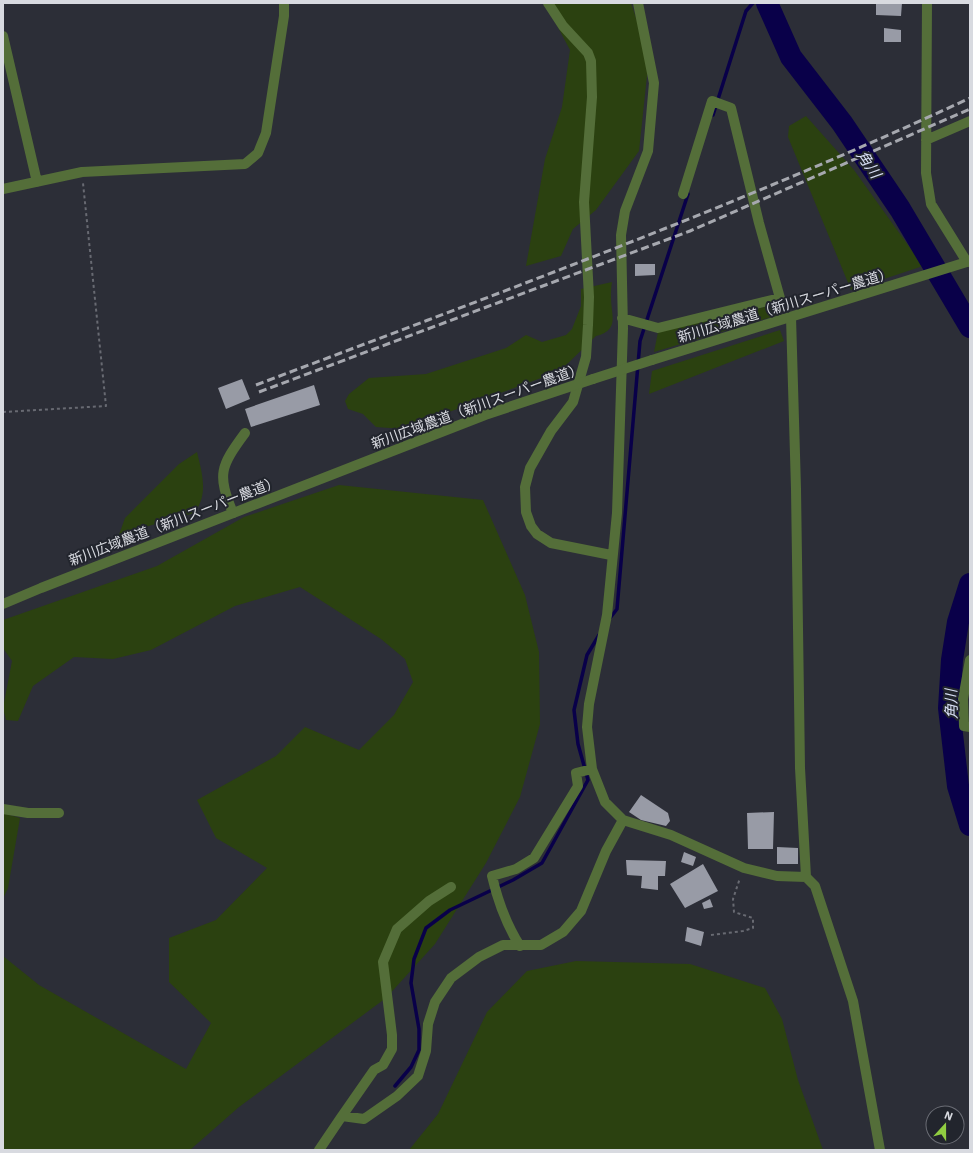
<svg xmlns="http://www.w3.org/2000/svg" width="973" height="1153" font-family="'IBM Plex Sans','Noto Sans JP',sans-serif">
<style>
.green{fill:#2b4110}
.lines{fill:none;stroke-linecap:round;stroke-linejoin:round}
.stream{stroke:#090049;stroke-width:3.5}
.river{stroke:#090049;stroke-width:22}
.building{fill:#989ba6}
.path{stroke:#686a72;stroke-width:2;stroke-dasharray:3 3;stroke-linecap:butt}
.minor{stroke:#546e39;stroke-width:10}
.tertiary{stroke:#546e39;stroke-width:10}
.rail{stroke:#a6a8af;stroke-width:3;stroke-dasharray:8 4;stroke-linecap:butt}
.tertiary-bridge{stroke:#546e39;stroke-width:10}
.labels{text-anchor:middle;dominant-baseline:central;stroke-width:4;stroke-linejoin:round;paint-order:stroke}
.street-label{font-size:14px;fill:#d8dae0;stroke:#22252d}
.water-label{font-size:15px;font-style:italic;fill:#dbe2f8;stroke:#22252d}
</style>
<rect width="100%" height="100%" fill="#2c2e37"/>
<path class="green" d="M545,3H631L649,57L639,151L596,210L573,229L561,256L526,266L545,159L562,107L570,50Z
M806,116L854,170L923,266L851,290L788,137L789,126Z
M612,282C611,287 611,292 611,298C611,315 620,330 596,336L560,371L403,429L376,427L363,414L348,409L345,401L349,394L369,378L426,374L506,348L526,335L542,342L566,335L572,329L581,306V289Z
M777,304L778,315L654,352L658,332Z
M780,330L784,341L649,394L652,371Z
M197,452C202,473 209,495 194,513L145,527L116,543L125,518L179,464Z
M339,485L483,500L525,595L539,652L540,724L520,797L486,863L435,944L386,998L239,1107L190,1150H3V956L39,985L186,1069L211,1023L169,982V938L216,920L267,868L216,838L197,800L276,756L305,727L359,750L394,715L413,682L405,659L381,639L300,587L235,606L151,650L113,659L74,657L33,686L18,721L6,720L3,708L12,661L3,648V620L157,566L244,517Z
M3,813L20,818L8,888L3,899Z
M576,961L690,964L765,988L782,1019L798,1080L823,1150H409L438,1114L487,1012L527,971Z"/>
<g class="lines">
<path class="stream" d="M713,115L746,11L753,3
M610,618L617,609L640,341L688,194
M395,1086L411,1067L419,1050V1029L411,983L414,959L426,928L450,910L513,880L542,863L588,780L578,744L574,710L587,655L599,635"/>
<path class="river" d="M767,3L791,57L842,123L900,209L970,327
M970,584L958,622L952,660L949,708L958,786L970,825"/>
</g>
<path class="building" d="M876,3H902L901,16L876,15Z
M884,28L901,30V42H884Z
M635,264H655V275L635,276Z
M242,379L250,399L226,409L218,388Z
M314,385L320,405L251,427L245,409Z
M641,795L668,813L670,821L666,826L641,820L629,812Z
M774,812L773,849H748L747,813Z
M777,847L798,848V864H777Z
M684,852L696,857L693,866L681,862Z
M626,860L666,861L665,876H658V890L641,888L642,876L627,875Z
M703,864L718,891L685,908L670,884Z
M710,899L713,907L704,909L702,903Z
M687,927L704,932L701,946L685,941Z"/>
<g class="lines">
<path class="path" d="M3,412L106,406L83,183
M711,935L743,931L753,928V918L734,912L733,899L740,878"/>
<path class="minor" d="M548,3L563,26L588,53L591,61L592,97L584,202L589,297L588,325L586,357L573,402L551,431L530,468L525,487L526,512L531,526L537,534L551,543L611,555
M638,3L654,83L648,151L625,211L621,235L623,328L617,513L607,615L589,704L587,727L592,769L605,802L623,820L671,835L744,868L777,876L806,877L815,886L853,1001L880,1150
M927,3L926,173L931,204L967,262
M3,36L37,182
M926,140L970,121
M3,189L82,172L245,164L258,153L266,133L284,16V3
M791,317L796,489L800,768L806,877
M622,318L658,328L780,298L759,223L731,108L712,101L683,194
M233,513C217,474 220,467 245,433
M970,660L963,699L964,726L970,727
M3,809L28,813H59
M520,946C506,924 498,902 492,876L516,869L534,858L578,786L576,773L592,769
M342,1116L374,1070L383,1065L392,1049V1035L383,962L397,929L429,901L451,887
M319,1150L342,1116L364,1119L397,1096L418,1076L426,1051L428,1024L435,1002L451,978L479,957L503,945H541L563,932L581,911L606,851L623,820"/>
<path class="tertiary" d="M652,360L970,261
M3,604L41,588L485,415L593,379"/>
<path class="rail" d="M256,385C496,294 738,206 970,98
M259,392L690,231L970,109"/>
<path class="tertiary-bridge" d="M593,379L652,360"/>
</g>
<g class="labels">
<g class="street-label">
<text transform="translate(785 305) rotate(-17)">新川広域農道（新川スーパー農道）</text>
<text transform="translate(477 406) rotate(-20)">新川広域農道（新川スーパー農道）</text>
<text transform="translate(174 521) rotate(-21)">新川広域農道（新川スーパー農道）</text>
</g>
<g class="water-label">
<text transform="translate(869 164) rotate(56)">角川</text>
<text transform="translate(951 704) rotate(-91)">角川</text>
</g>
</g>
<rect width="973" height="1153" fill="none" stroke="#d8dae0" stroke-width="8"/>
<g transform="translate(945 1125) rotate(21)"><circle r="19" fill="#22252d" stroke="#6b6d75"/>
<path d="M0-3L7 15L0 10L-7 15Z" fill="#90cd41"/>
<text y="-6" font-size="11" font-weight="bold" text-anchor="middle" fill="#d8dae0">N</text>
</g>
</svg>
